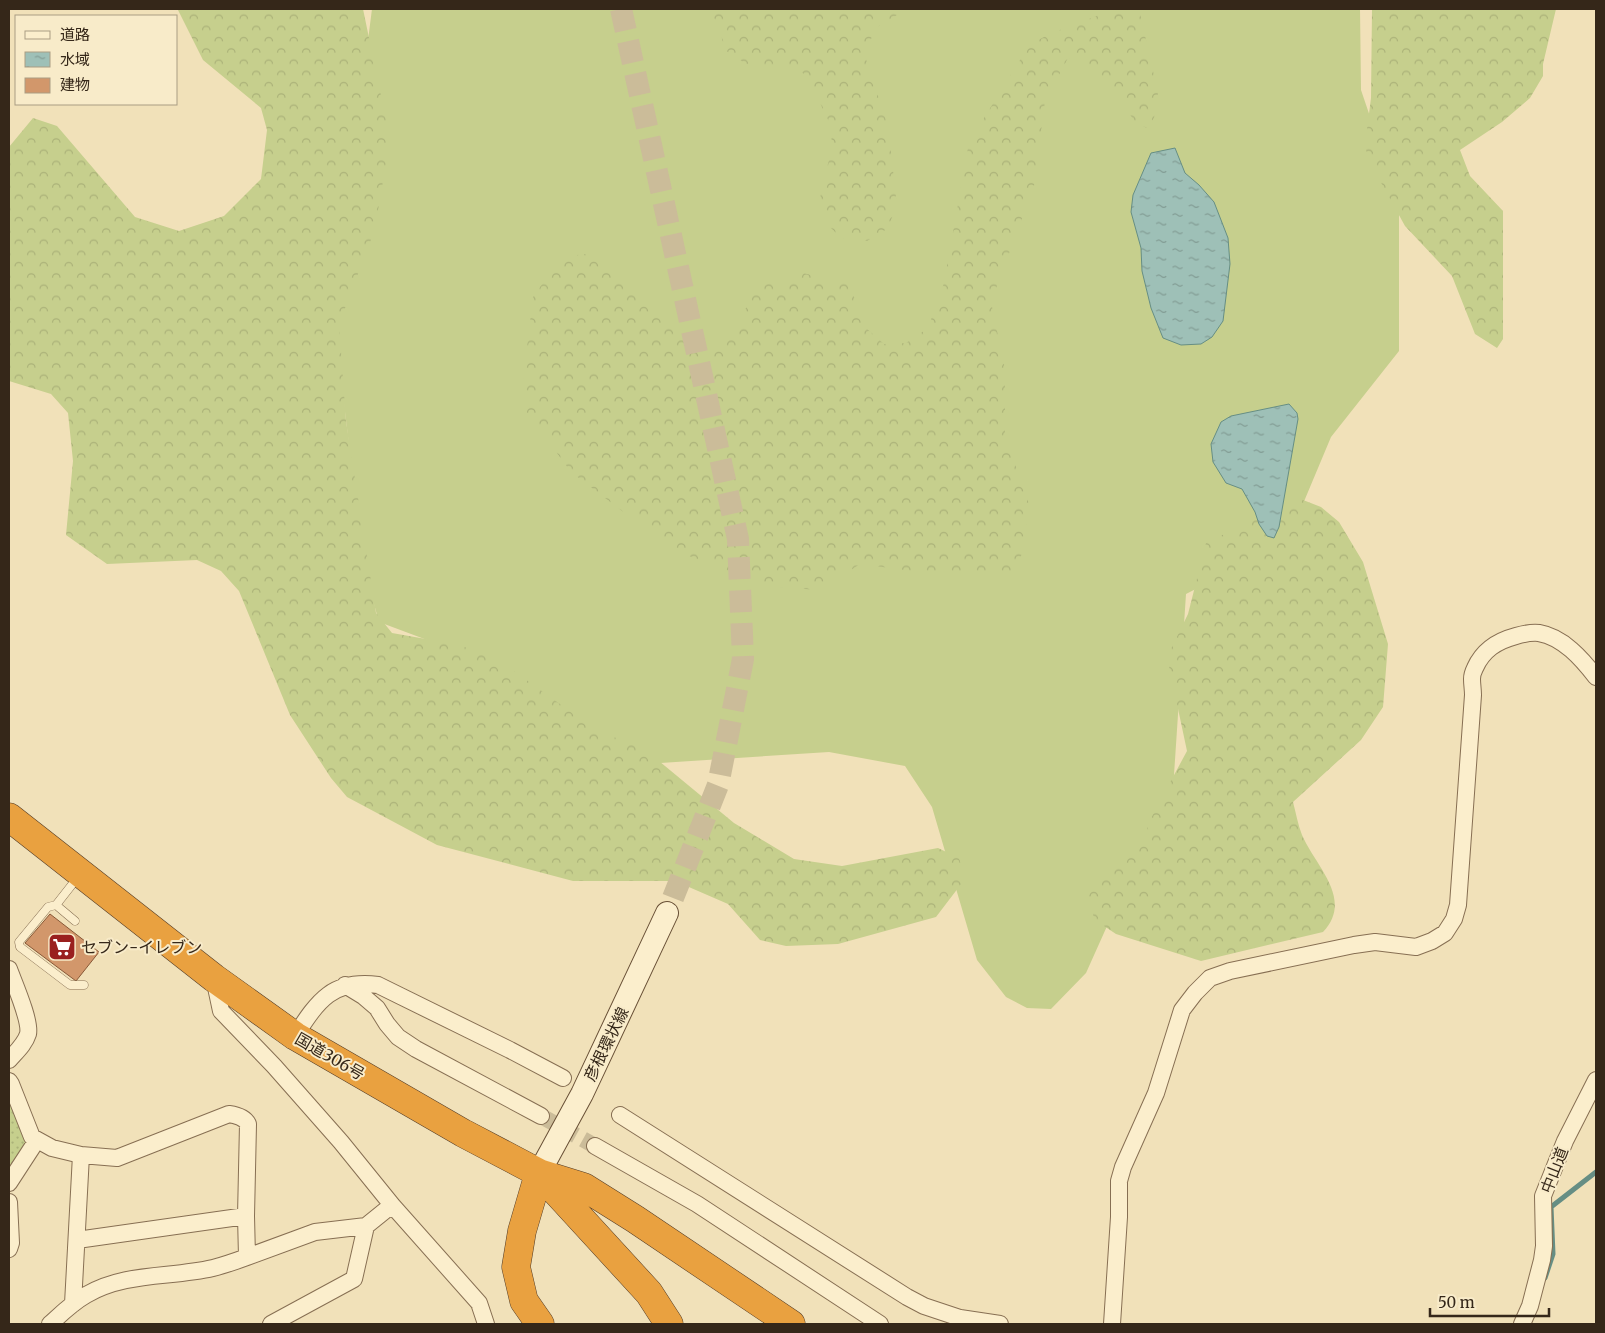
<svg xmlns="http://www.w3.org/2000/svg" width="1605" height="1333" font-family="Merriweather,'Noto Sans JP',serif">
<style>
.grass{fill:#c6cf8d}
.forest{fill:url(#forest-crowns)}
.park{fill:url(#park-dots)}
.water{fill:url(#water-ripples);stroke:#668e84}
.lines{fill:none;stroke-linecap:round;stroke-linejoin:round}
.stream{stroke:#668e84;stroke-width:5}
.building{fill:#d2976b;stroke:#885837}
.street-tunnel{stroke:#cbbc99;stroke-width:16;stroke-dasharray:16 8;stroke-linecap:butt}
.secondary-tunnel{stroke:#cbbc99;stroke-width:22;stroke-dasharray:22 11;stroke-linecap:butt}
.lane-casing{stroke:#876f53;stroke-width:9}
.street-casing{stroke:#876f53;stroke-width:18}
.secondary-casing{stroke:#695036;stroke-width:24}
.highway-casing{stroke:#543d28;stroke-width:29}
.lane{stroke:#fbeecc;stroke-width:8}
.street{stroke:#fbeecc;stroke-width:16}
.secondary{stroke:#fbeecc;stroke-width:22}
.highway{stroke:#e9a140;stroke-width:28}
.labels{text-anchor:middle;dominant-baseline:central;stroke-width:4;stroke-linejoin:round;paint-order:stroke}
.poi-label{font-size:16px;fill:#352719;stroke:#f8ebc9;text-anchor:start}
.street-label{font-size:16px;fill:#352719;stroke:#f8ebc9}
</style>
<defs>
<pattern id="forest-crowns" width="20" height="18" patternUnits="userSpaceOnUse" patternTransform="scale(1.25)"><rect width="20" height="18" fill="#c6cf8d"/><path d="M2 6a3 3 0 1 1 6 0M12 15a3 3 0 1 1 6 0" fill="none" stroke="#abb279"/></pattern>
<pattern id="park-dots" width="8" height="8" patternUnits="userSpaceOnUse" patternTransform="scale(1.25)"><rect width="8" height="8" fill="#c6cf8d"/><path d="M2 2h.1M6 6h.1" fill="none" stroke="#abb279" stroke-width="1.8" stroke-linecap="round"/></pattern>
<pattern id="water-ripples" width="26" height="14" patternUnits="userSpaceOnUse" patternTransform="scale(1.25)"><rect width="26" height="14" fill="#9ec0b7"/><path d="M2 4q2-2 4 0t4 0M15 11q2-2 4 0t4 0" fill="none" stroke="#829c94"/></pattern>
</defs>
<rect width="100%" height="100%" fill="#f1e1b9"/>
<path class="grass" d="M372,9H1360L1361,90L1399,202V351L1331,437L1287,542L1186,594L1172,805L1134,866L1086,973L1051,1009L1027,1008L1006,997L977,960L932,807L905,766L829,752L645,764L486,662L379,622L364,568L333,313Z"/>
<path class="forest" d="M184,9H363L390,139L375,229L339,324L346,421L376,613L392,633L460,645L504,664L599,732L642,747L734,823L794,859L842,866L938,848L959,858L965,879L936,917L838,944L786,946L760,940L728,904L675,881H573L437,845L347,797L331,778L290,715L239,591L221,571L197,560L107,564L66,535L73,461L68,413L51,394L9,381V147L33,118L57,126L135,217L179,231L224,216L261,179L267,130L261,108L203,60L178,10Z
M709,9H907L877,27L864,53L888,126L897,206L887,229L867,241L841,238L824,221L820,198L831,151L832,128L809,80L800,70L746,64L725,50L719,27Z
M1099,9H1139L1158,93L1154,118L1147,128L1136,123L1095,66L1068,58L1045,101L1034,186L991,302L1005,369V435L1029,504L1024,551L1011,572L934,574L860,564L821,590L771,587L673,550L571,472L527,413L522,389L533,297L561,257L585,254L607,263L692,347L713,349L734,334L755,288L803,273L849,284L866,328L884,344L906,343L928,328L944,283L969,142L1030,44L1052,33L1099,15Z
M1372,9H1556L1543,64V76L1530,98L1502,122L1460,150L1470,176L1503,211V339L1497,348L1475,334L1452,276L1405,226L1368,159L1365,145L1371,98Z
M1298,498L1321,507L1339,522L1363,562L1388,644L1383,707L1361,740L1293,802C1296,813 1298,825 1302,835C1316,867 1354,899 1323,932L1201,961L1116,934L1095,920L1087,898L1108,866L1144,837L1153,814L1187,751L1167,657L1188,614L1206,543L1257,518L1259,524L1279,527L1283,506Z"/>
<path class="park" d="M9,1094L27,1141L12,1168L9,1170Z"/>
<path class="water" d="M1175,148L1185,173L1199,185L1214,202L1228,238L1230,264L1223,321L1212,337L1201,344L1181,345L1163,338L1151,308L1142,271L1141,248L1131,212L1133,195L1151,153Z
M1289,404L1297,413L1298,419L1279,527L1274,538L1267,536L1259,524L1255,512L1242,489L1226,483L1213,462L1211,444L1221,422L1231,416Z"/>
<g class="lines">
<path class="stream" d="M1545,1278L1553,1254L1551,1207L1596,1172"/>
</g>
<path class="building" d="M50,914L99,952L76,981L25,943Z"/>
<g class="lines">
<path class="street-tunnel" d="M541,1116L595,1146"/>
<path class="secondary-tunnel" d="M621,9L738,539L743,659L718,785L667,913"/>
<defs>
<path id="lane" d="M78,877L56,905L48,907L19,942L20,947L70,985H84
M56,905L75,921"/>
<path id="street" d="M9,969C14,983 31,1021 28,1034C25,1044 16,1052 9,1060
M214,978L221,1011L274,1066L341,1142L392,1205L479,1303L486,1324
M345,985L363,996L377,1008L387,1024L398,1037L416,1049L541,1116
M295,1036C318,1001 332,979 378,985L510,1050L563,1078
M9,1081L11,1084L32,1137L52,1148L81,1155
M620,1115L907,1297L924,1306L960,1318L1000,1324
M595,1146L697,1204L880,1324
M9,1183L37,1140
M9,1202L11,1243L9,1249
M246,1216L247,1257L315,1232L366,1226
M73,1304L81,1155L117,1158L229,1114C236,1115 245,1118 248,1124L246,1216L77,1240
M50,1324C61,1314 72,1303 86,1295C125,1272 170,1278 213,1268C225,1265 236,1261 247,1257
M271,1324L354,1279L366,1226L392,1205
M1112,1324L1119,1217V1181L1123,1167L1156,1093L1182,1010L1195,993L1210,978L1230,971L1354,945L1375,942L1416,947L1432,941L1445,933L1454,919L1458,905L1473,695C1473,690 1472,684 1472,679C1472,675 1473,672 1475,668C1483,650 1497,641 1516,636C1523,634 1531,632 1539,633C1563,637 1582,659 1596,677
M1522,1324L1530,1306L1542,1260L1544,1246L1543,1196L1565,1141L1596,1080"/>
<path id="secondary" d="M539,1173L582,1094L667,913"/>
<path id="highway" d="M9,817L214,978L295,1036L463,1133L539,1173L584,1187L635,1219L791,1324
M539,1173L649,1293L669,1324
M539,1173L522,1231L516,1267L524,1301L540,1324"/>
</defs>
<use href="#lane" class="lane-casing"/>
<use href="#street" class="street-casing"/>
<use href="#secondary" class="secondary-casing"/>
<use href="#highway" class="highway-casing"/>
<use href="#lane" class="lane"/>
<use href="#street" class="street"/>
<use href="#secondary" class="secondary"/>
<use href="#highway" class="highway"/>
</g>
<defs>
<symbol id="supermarket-square" viewBox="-11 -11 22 22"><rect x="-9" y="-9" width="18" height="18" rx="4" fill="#9a201f" stroke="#f8ebc9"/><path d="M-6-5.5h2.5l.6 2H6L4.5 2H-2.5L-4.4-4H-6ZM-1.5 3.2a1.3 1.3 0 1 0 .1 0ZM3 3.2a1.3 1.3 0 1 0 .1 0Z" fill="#fff"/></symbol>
</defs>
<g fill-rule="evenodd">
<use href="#supermarket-square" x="46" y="931" width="32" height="32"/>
</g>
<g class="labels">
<g class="poi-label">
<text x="81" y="947">セブン-イレブン</text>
</g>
<g class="street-label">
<text transform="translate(606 1044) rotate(-64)">彦根環状線</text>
<text transform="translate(330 1056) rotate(30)">国道306号</text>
<text transform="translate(1554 1170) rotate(-69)">中山道</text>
</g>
</g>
<rect width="1605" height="1333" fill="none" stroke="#352719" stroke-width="20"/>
<rect x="15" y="15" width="162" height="90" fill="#f8ebc9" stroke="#aa9d83"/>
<rect x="25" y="31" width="25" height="8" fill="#fbeecc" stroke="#aa9d83"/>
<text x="60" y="40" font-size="15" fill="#352719">道路</text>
<rect x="25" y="52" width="25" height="15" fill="url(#water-ripples)" stroke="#aa9d83"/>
<text x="60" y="65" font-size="15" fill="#352719">水域</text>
<rect x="25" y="78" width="25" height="15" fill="#d2976b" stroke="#aa9d83"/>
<text x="60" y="90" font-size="15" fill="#352719">建物</text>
<path d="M1430 1308v8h119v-8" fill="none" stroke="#352719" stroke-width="2.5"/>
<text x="1438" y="1308" font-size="15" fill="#352719" stroke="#f8ebc9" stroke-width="4" paint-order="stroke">50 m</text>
</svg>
